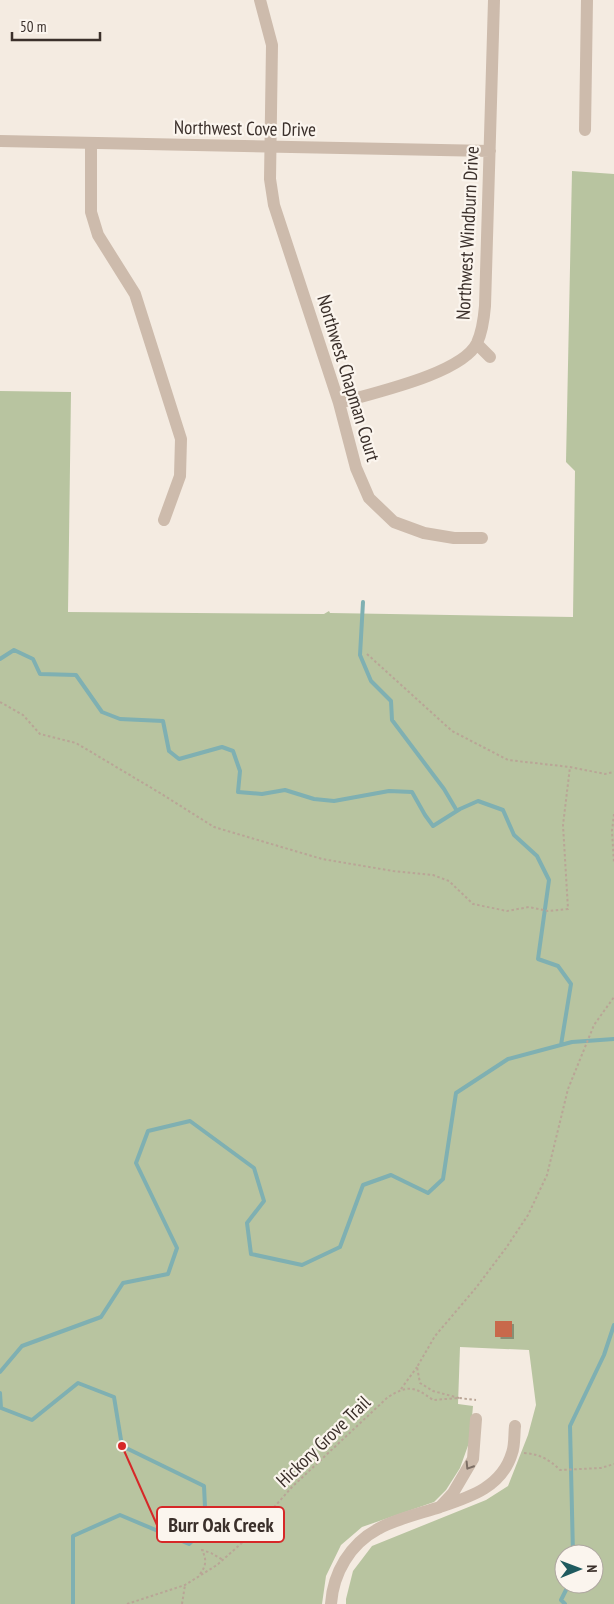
<svg xmlns="http://www.w3.org/2000/svg" width="614" height="1604" font-family="'PT Sans Narrow',sans-serif">
<style>
.green{fill:#b8c4a0;fill-rule:evenodd}
.lines{fill:none;stroke-linecap:round;stroke-linejoin:round}
.stream{stroke:#7fb0b2;stroke-width:4}
.building{fill:#c8694b;filter:url(#shadow)}
.path{stroke:#b9a596;stroke-width:2;stroke-dasharray:2.5 2.5;stroke-linecap:butt}
.minor{stroke:#cdbbac;stroke-width:12}
.oneway{stroke:#7d6f65}
.labels{text-anchor:middle;dominant-baseline:central;stroke-width:4.5;stroke-linejoin:round;paint-order:stroke}
.street-label{font-size:19px;fill:#3b302b;stroke:#fbf5ee}
.leader{fill:none;stroke:#d62828;stroke-width:2}
.callout-dot{fill:#d62828;stroke:#fbf5ee;stroke-width:2}
.callout{fill:#fbf5ee;stroke:#d62828;stroke-width:2}
.callout-label{font-size:20px;text-anchor:middle;font-weight:bold;fill:#3b302b}
</style>
<defs>
<filter id="shadow"><feDropShadow dx="5.5" dy="3" stdDeviation="0" flood-color="#0004"/></filter>
</defs>
<rect width="100%" height="100%" fill="#f4ebe1"/>
<path class="green" d="M572,171L614,174V1604H346V1599L353,1571L372,1546L486,1500L508,1486L528,1435L536,1405L529,1350L460,1347L458,1404L473,1406L470,1440L460,1468L446,1490L434,1502L362,1527L341,1545L326,1576L322,1604H0V391L71,392L68,612L324,614L329,611L330,613L573,617L575,471L566,462ZM564,1554H594V1584H564Z"/>
<g class="lines">
<path class="stream" d="M363,602L360,655L371,681L391,701L392,720L444,789L457,811
M0,659L14,650L33,659L40,674L76,675L102,712L120,719L163,721L169,751L179,759L222,747L233,751L240,771L238,792L262,794L285,790L314,799L334,801L389,791L412,792L425,815L433,826L460,809L478,801L503,810L514,835L537,856L549,880L538,959L558,966L571,984L561,1045
M0,1372L22,1346L101,1317L123,1283L168,1274L177,1248L136,1163L148,1131L190,1121L254,1168L264,1201L247,1223L251,1254L302,1265L340,1247L363,1185L391,1175L428,1193L443,1179L456,1093L508,1059L572,1042L614,1039
M0,1393L1,1408L32,1420L78,1383L114,1397L122,1446L204,1486L206,1528L189,1544L120,1515L73,1536V1604
M573,1554L570,1426L604,1355L614,1325
M565,1604L561,1600L569,1584"/>
</g>
<path class="building" d="M495,1321H512V1337H495Z"/>
<g class="lines">
<path class="path" d="M367,654L452,731L508,760L570,767L605,774L614,772
M0,702L23,715L40,734L76,743L160,793L214,827L322,859L393,871L433,875L449,881L473,904L507,911L529,907L548,911L568,909L563,825L570,767
M614,814L612,831L614,863
M401,1389L417,1367
M459,1398L433,1391L420,1383L417,1367L435,1336L475,1289L506,1248L528,1215L547,1175L568,1089L594,1025L614,997
M524,1453C539,1454 549,1459 560,1470L601,1468L614,1464
M200,1574C206,1566 207,1560 202,1550L211,1553L223,1560
M127,1604L185,1585L217,1565L244,1541L292,1487L388,1397C408,1385 414,1386 433,1400L459,1398L476,1400
M182,1604L185,1585"/>
<path class="minor" d="M260,0L272,45L270,179L274,205L339,403L356,468L369,498L394,522L424,533L454,538H482
M585,130L587,0
M0,141L490,151
M91,143V212L98,235L135,294L181,439L180,476L164,520
M477,344L490,357
M339,403C372,393 462,374 477,343C482,332 484,318 485,306L494,0
M476,1419L473,1459L453,1493L440,1507C470,1497 502,1487 512,1453C515,1445 514,1434 515,1426
M331,1604C333,1573 350,1544 378,1529C393,1520 422,1513 440,1507"/>
</g>
<defs><path id="oneway-chevron" d="M-2-3.5L2.5 0L-2 3.5" fill="none" stroke-width="1.6" stroke-linecap="round" stroke-linejoin="round" transform="scale(1.25)"/></defs>
<use class="oneway" href="#oneway-chevron" transform="translate(469 1466) rotate(122)"/>
<g class="labels">
<g class="street-label">
<text transform="translate(245 128) rotate(1)">Northwest Cove Drive</text>
<text transform="translate(467 233) rotate(-87)">Northwest Windburn Drive</text>
<text transform="translate(349 378) rotate(73)">Northwest Chapman Court</text>
<text transform="translate(323 1441) rotate(-44)">Hickory Grove Trail</text>
</g>
</g>
<path class="leader" d="M122 1446L157 1525"/>
<circle class="callout-dot" cx="122" cy="1446" r="5"/>
<rect class="callout" x="157" y="1507" width="127" height="35" rx="5"/>
<g class="callout-label">
<text x="221" y="1532">Burr Oak Creek</text>
</g>
<g transform="translate(579 1569) rotate(89)"><circle r="24" fill="#fbf5ee" stroke="#aea6a0"/>
<path d="M0-4L9 19L0 12L-9 19Z" fill="#1f5a5e"/>
<text y="-8" font-size="14" font-weight="bold" text-anchor="middle" fill="#3b302b">N</text>
</g>
<path d="M12 32v8h88v-8" fill="none" stroke="#3b302b" stroke-width="2.5"/>
<text x="20" y="32" font-size="15" fill="#3b302b" stroke="#fbf5ee" stroke-width="4" paint-order="stroke">50 m</text>
</svg>
